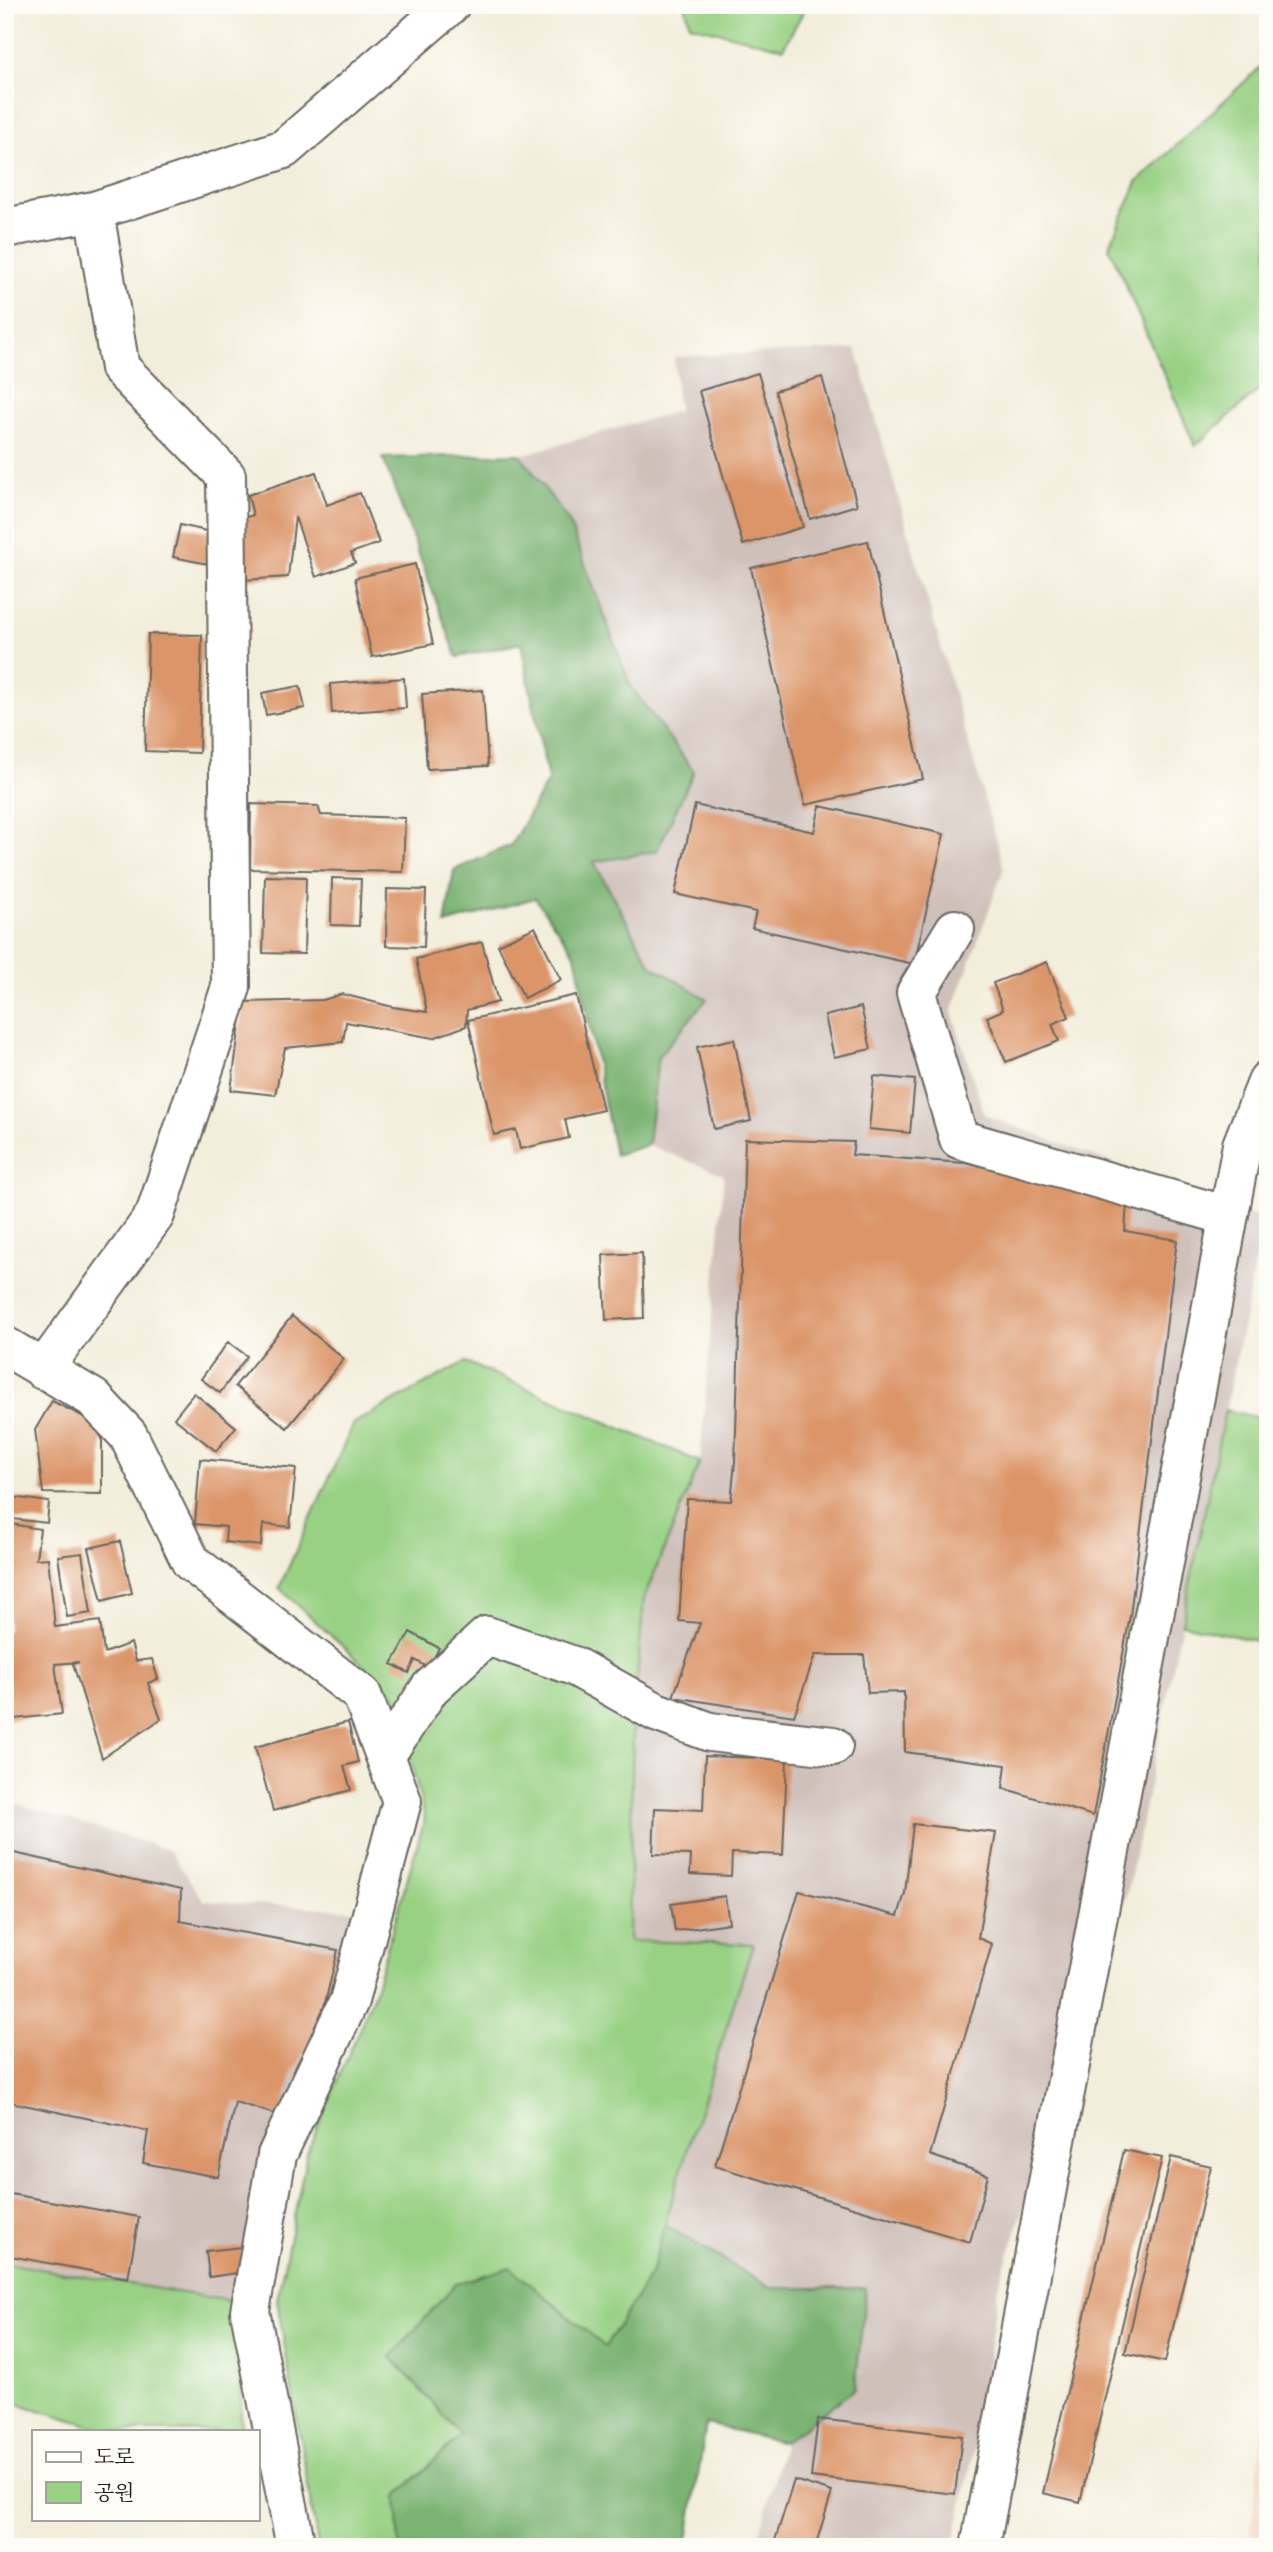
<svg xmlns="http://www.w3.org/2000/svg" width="1273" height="2552" font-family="'Sorts Mill Goudy','Noto Serif KR',serif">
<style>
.built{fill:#f2d4be}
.industrial{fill:#cfc0ba}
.green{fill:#98d184;stroke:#5a7650;stroke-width:2}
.forest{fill:#7ab372;stroke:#4b6847;stroke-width:2}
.building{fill:#db9569}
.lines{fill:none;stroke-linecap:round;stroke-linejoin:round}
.minor-casing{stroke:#67665f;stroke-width:42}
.minor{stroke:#fff;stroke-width:38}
</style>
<rect width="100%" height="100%" fill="#fdfcf7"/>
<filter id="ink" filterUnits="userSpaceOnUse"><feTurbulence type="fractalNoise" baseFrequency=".0143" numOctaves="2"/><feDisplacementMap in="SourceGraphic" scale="14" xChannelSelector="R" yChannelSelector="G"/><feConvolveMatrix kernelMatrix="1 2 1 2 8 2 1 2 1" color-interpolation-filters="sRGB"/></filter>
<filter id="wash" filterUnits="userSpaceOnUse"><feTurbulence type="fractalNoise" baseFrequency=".00686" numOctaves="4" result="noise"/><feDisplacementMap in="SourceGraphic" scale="28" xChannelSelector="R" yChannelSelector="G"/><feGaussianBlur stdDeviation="1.57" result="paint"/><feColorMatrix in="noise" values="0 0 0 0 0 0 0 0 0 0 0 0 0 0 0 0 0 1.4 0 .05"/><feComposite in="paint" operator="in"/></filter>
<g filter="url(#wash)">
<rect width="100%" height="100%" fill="#f3eedb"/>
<path class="built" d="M1268,2383V2547H1249Z"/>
<path class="industrial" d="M856,349L1004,868L952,1012L985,1115L1264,1220L1128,1889L998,2286L980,2422L953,2547H756L784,2442L855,2389L865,2288H771L665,2225L752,1944L629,1941L633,1725L644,1598L700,1462L724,1175L648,1145L658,1057L707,999L651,965L594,862L694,771L631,687L569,522L521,455L678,411L674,357Z
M5,1800L169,1850L204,1901L357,1910L242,2303L5,2263Z"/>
<path class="green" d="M685,5H807L783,48L690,25Z
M1268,60V382L1195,446L1109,247L1137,182Z
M465,1362L700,1462L644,1598L633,1725L629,1941L753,1944L679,2176L651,2274L605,2348L392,2358L461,2435L397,2496L400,2547H318L277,2300L307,2153L373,1996L425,1818L394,1693L279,1588L354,1423Z
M1225,1410L1268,1420V1627L1265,1643L1182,1624Z
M5,2263L242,2303L241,2431H109L5,2400Z"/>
<path class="forest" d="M520,454L569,522L631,687L694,771L657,851L594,862L651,965L707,999L658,1057L648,1145L615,1155L575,954L535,898L445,924L454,870L511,845L548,780L521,643L457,657L383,458Z
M665,2225L771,2288H866L855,2389L784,2442L706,2424L688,2540L682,2547H400L397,2496L461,2435L391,2357L455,2284L510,2267L605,2347L651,2274Z"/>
<g id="blocks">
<path class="building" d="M758,373L803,527L743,545L699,391Z
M822,377L857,505L810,519L775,391Z
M316,472L327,505L360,493L379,543L351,553L355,563L316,577L295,517L288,577L243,580L240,519L253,515L248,495Z
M180,525L215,533L208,564L173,557Z
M868,541L923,779L805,805L751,568Z
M415,564L433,644L372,657L355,578Z
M148,634L202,635L199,753L145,751Z
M404,678L406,708L332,713L330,684Z
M300,686L305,708L266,715L262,693Z
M483,690L488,766L427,769L422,694Z
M251,804L318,806L321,815L405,818L403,872L250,869Z
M695,805L814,832L820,806L944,834L914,964L752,928L756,912L675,894Z
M265,876L306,877L304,954L263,953Z
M332,878L361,879L359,926L331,925Z
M387,889L426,890L424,947L386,946Z
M535,927L561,980L524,998L498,945Z
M482,942L498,1002L467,1010L466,1026L433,1038L346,1022L343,1042L285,1048L275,1095L231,1090L243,1002L323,1000L342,994L393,1007L427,1012L416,959Z
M1047,962L1069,1017L1052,1024L1059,1041L1006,1062L987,1017L1003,1010L993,983Z
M576,995L603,1110L565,1119L569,1138L520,1149L516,1130L494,1135L468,1020Z
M861,1007L871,1049L834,1057L825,1016Z
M734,1039L751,1121L714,1129L697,1047Z
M874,1076L915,1080L910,1133L869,1129Z
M745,1139L854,1142L852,1155L1038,1168L1128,1190L1125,1231L1177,1240L1130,1616L1093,1816L1003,1788L1006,1765L905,1752L904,1692L868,1693L864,1655H815L794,1716L673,1697L700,1623L679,1621L687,1499L731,1501L735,1462Z
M642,1253L644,1318L606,1320L603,1255Z
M292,1316L344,1359L287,1428L235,1386Z
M228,1342L247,1356L220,1393L201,1379Z
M194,1393L236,1427L216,1451L174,1418Z
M52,1401L90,1420L102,1438V1494L43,1493L35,1430Z
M200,1459L296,1468L290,1527L263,1524L261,1546L225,1542L226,1527L195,1524Z
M5,1496L49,1502L47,1523L5,1518Z
M5,1523L40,1529L36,1559L48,1558L55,1627L100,1621L104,1653L131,1643L136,1661L152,1659L158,1679L148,1683L161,1719L102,1758L73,1664L79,1662L55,1664L62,1714L5,1720V1631H8L5,1562L10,1561H5Z
M120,1541L132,1593L102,1601L89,1548Z
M82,1553L91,1613L67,1617L58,1556Z
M410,1632L439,1648L429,1668L415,1660L409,1673L392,1664Z
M348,1722L358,1762L344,1766L351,1790L273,1811L255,1747Z
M705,1756L787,1759L783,1855L732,1853L731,1876L690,1874L691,1855L653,1854L655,1808L703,1810Z
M913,1824L996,1833L978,1938L992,1944L930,2155L988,2175L970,2242L715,2166L799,1891L898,1916L905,1893Z
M5,1851L181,1890L180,1921L338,1950L318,2031L293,2070L281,2116L235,2102L218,2177L143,2163L148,2131L5,2101Z
M725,1896L729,1923L675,1931L671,1904Z
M1124,2150L1162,2158L1080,2502L1043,2493Z
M1171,2157L1211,2166L1165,2362L1125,2353Z
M5,2193L139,2217L128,2278L5,2255Z
M241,2247L245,2272L209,2277L206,2251Z
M818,2419L962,2436L955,2494L811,2477Z
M794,2480L832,2492L815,2547H773Z"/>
</g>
</g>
<g filter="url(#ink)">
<use href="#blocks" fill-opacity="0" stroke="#67665f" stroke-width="2"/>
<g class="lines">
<defs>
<path id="minor" d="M5,228L94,211L284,149L450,5
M955,929L916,993L959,1139L1228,1216
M5,1346L93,1398L128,1435L191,1562L362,1695L402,1801L349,2001L277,2155L250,2311L296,2547
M43,1370L155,1215L231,987L226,476L120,368L94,211
M385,1756L430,1688L487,1636L574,1666L656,1712L710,1732L833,1746
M980,2547L1242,1145L1268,1080"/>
</defs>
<use href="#minor" class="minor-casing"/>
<use href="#minor" class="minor"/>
</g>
</g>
<rect width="1273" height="2552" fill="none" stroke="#fdfcf7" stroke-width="28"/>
<rect x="32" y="2430" width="228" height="91" fill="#fdfcf7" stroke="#a3a29f" stroke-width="2"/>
<rect x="46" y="2452" width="35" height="10" fill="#ffffff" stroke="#a3a29f" stroke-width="2"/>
<text x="94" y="2464" font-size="21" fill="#1c1c1c">도로</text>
<rect x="46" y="2482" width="35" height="21" fill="#98d184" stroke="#a3a29f" stroke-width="2"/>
<text x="94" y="2500" font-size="21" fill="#1c1c1c">공원</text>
</svg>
